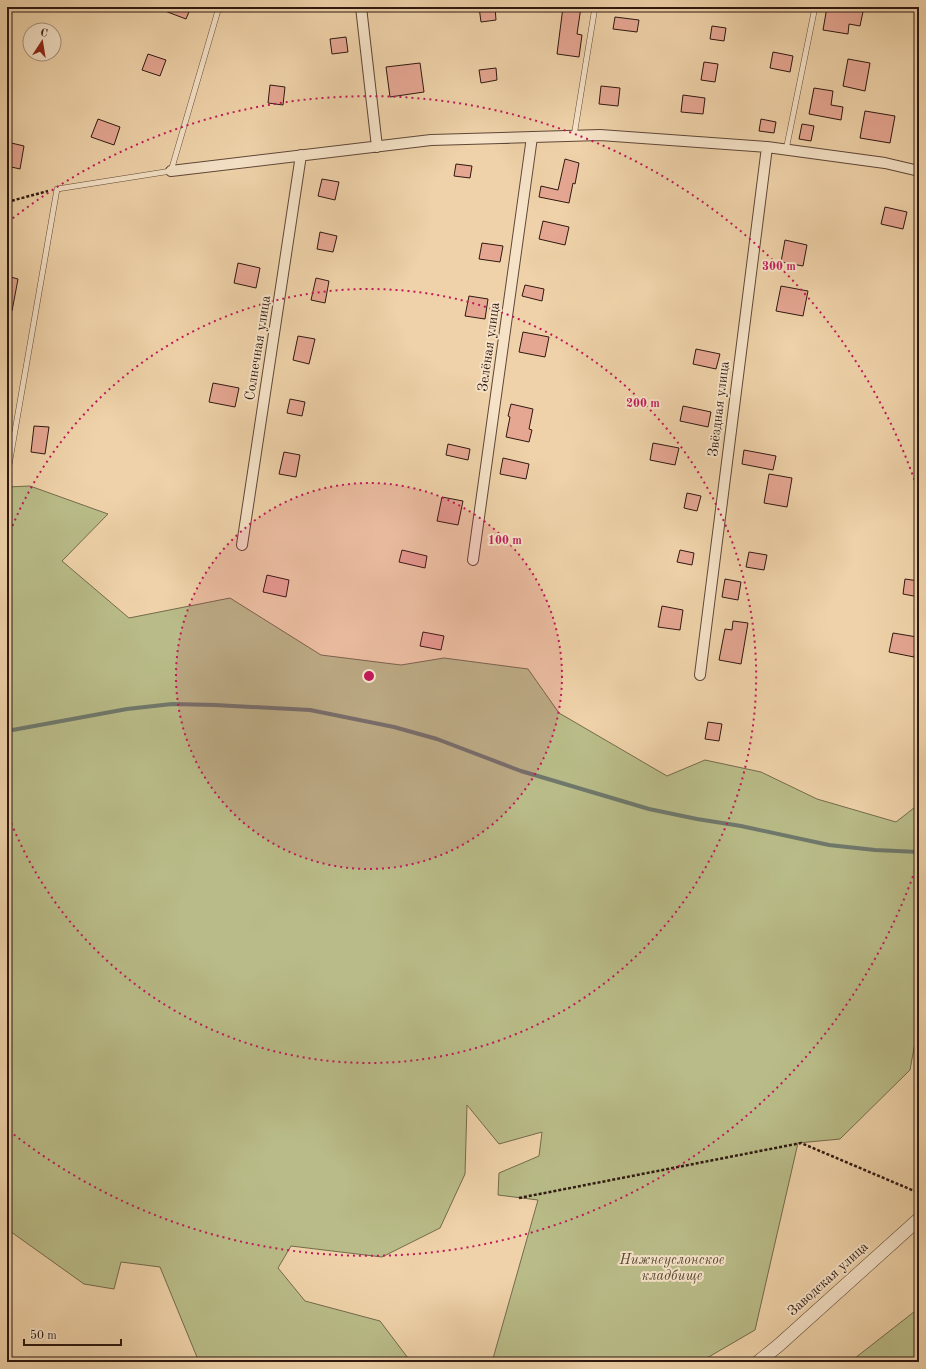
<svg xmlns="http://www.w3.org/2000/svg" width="926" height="1369" font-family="'Old Standard TT',serif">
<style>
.green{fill:#b9bc88;stroke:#746a4c}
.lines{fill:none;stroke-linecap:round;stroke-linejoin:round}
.stream{stroke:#6f786c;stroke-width:4}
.building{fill:#e5a692;stroke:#2f1911}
.service-casing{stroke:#5f4737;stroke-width:6}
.minor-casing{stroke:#5f4737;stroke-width:12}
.tertiary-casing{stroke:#5f4737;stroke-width:14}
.path{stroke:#2f1911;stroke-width:2.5;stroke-dasharray:3 2;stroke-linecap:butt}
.service{stroke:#f5e2c7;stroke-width:5}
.minor{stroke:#f5e2c7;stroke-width:10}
.tertiary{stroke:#f5e2c7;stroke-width:13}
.ring{fill:none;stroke:#c2185b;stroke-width:2;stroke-dasharray:2 4}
.labels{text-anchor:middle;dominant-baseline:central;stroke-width:4;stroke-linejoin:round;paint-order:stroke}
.street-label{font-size:14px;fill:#2f1911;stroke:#f5e2c7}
.park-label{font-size:14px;font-style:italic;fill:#584a35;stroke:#f5e2c7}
.centre{fill:#c2185b;stroke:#f5e2c7;stroke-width:2}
.ring-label{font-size:12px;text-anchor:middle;font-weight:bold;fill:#c2185b;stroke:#f5e2c7;stroke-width:4;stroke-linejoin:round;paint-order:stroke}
</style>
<rect width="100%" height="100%" fill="#efd2a9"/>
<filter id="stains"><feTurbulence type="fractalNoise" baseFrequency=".005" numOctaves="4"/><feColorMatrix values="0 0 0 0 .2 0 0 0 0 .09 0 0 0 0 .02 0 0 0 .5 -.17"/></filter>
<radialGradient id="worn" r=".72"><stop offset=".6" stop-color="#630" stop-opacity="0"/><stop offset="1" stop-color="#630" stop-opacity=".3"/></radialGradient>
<path class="green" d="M30,486L108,514L62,561L129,618L230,598L321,655L401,665L444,658L528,669L559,713L667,776L705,760L761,772L817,799L896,822L919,804V1020L910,1070L840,1139L798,1143L755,1330L700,1362H492L538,1200L498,1195L499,1173L539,1156L542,1132L499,1144L467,1105L465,1174L440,1228L382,1257L291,1246L278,1268L305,1301L380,1321L411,1362H199L160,1267L121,1262L114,1289L84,1284L7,1229V487Z
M919,1308V1362H850Z"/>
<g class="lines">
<path class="stream" d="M7,731L127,709L172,704L215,705L310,710L394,727L437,739L521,771L649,809L697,819L741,826L829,845L875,850L919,852"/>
</g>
<path class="building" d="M158,7H191L186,19L157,8Z
M479,7H495L496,20L481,22Z
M563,7H581L577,34L582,35L579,57L557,54Z
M827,7H864L860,26L849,24L848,34L823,30Z
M615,17L639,20L637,32L613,29Z
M712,26L726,28L724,41L710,39Z
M346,37L348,52L332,54L330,39Z
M773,52L793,56L790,72L770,68Z
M148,54L166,60L160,76L142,70Z
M848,59L870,63L865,91L843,86Z
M704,62L718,64L715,82L701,80Z
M420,63L424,92L390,97L386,67Z
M496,68L497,80L481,83L479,70Z
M270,85L285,87L283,105L268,103Z
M601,86L620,88L618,106L599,104Z
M814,88L833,91L831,105L843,107L841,120L809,114Z
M683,95L705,98L703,114L681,112Z
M865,111L895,116L890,143L860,138Z
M98,119L120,127L114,145L91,137Z
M761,119L776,122L774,133L759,131Z
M802,124L814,126L811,141L799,139Z
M7,142L24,146L20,169L7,166Z
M565,159L579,163L575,184L573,183L569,203L539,197L541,186L558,190Z
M456,164L472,166L470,178L454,176Z
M322,179L339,182L335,200L318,196Z
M885,207L907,212L903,229L881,224Z
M543,221L569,227L565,245L539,239Z
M320,232L337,236L333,252L317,249Z
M785,240L807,245L803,266L781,262Z
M482,243L503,246L500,262L479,259Z
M238,263L260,268L256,288L234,283Z
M7,276L18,279L12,311H7Z
M316,278L329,281L325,303L311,300Z
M525,285L544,289L542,301L522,296Z
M781,286L808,291L803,316L776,311Z
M469,296L488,299L485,319L465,316Z
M523,332L549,337L545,357L519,352Z
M298,336L315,339L309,364L293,360Z
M696,349L720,354L716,369L693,364Z
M213,383L239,388L235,407L209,402Z
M290,399L305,402L302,416L287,413Z
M511,404L533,409L529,429L532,430L529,442L506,437L510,417L508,416Z
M683,406L711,412L708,427L680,421Z
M34,426L49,427L45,454L31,452Z
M653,443L679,448L675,465L650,460Z
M448,444L470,449L468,460L446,455Z
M744,450L776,456L773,470L742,464Z
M284,452L300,455L296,477L279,474Z
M503,458L529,464L526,479L500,474Z
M769,474L792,478L787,507L764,503Z
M687,493L701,496L697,511L684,508Z
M442,497L463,501L458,525L437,521Z
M402,550L427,556L425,568L399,562Z
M680,550L694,553L692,565L677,562Z
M749,552L767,555L764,570L746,567Z
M267,575L289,580L286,597L263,592Z
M725,579L741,582L738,600L722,597Z
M905,579L919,581V597L903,594Z
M662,606L683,610L680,630L658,627Z
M733,621L748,623L741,664L719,660L725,629L732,630Z
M423,632L444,636L441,650L420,646Z
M893,633L917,637L914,657L889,652Z
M708,722L722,724L719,741L705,739Z"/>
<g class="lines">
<defs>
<path id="service" d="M574,136L595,7
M786,150L815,7
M8,471L57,189L171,171L219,7"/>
<path id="minor" d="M361,7L377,147
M171,171L431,140L600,135L767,147L885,163L919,171
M242,545L301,155
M473,560L532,137
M700,675L767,147"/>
<path id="tertiary" d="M758,1362L779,1345L919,1219"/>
</defs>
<use href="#service" class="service-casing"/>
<use href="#minor" class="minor-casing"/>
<use href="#tertiary" class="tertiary-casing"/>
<path class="path" d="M7,202L48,191
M519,1198L801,1143L919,1193"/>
<use href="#service" class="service"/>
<use href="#minor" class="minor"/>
<use href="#tertiary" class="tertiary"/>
</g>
<circle cx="369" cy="676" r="193" fill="#c2185b" fill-opacity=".12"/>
<g class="ring">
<circle cx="369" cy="676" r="193"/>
<path d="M8 537A387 387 0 1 1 8 815"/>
<path d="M917 865A580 580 0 0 1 8 1130M8 222A580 580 0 0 1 917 487"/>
</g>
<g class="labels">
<g class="street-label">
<text transform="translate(489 347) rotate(-82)">Зелёная улица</text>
<text transform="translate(258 348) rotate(-81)">Солнечная улица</text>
<text transform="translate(719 409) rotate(-83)">Звёздная улица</text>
<text transform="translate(828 1279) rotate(-42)">Заводская улица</text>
</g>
<g class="park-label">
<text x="672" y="1260">Нижнеуслонское<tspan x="672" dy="16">кладбище</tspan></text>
</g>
</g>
<circle cx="369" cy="676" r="6" class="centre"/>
<g class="ring-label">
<text x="779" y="270">300 m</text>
<text x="643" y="407">200 m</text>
<text x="505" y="544">100 m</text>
</g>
<rect width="926" height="1369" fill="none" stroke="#efd2a9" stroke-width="24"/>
<rect x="8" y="8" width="910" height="1353" fill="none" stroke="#2f1911" stroke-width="2"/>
<rect x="12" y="12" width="902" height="1345" fill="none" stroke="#2f1911"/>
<g transform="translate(42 42) rotate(12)"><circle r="19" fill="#f5e2c7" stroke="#a6927e"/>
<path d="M0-3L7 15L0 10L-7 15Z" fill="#8f2418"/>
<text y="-6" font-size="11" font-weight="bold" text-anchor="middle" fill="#2f1911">С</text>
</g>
<path d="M24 1339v6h97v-6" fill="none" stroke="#2f1911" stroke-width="2"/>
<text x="30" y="1339" font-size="12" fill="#2f1911" stroke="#f5e2c7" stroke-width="3" paint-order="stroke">50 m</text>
<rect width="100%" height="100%" filter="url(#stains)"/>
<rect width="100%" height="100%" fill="url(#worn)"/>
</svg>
